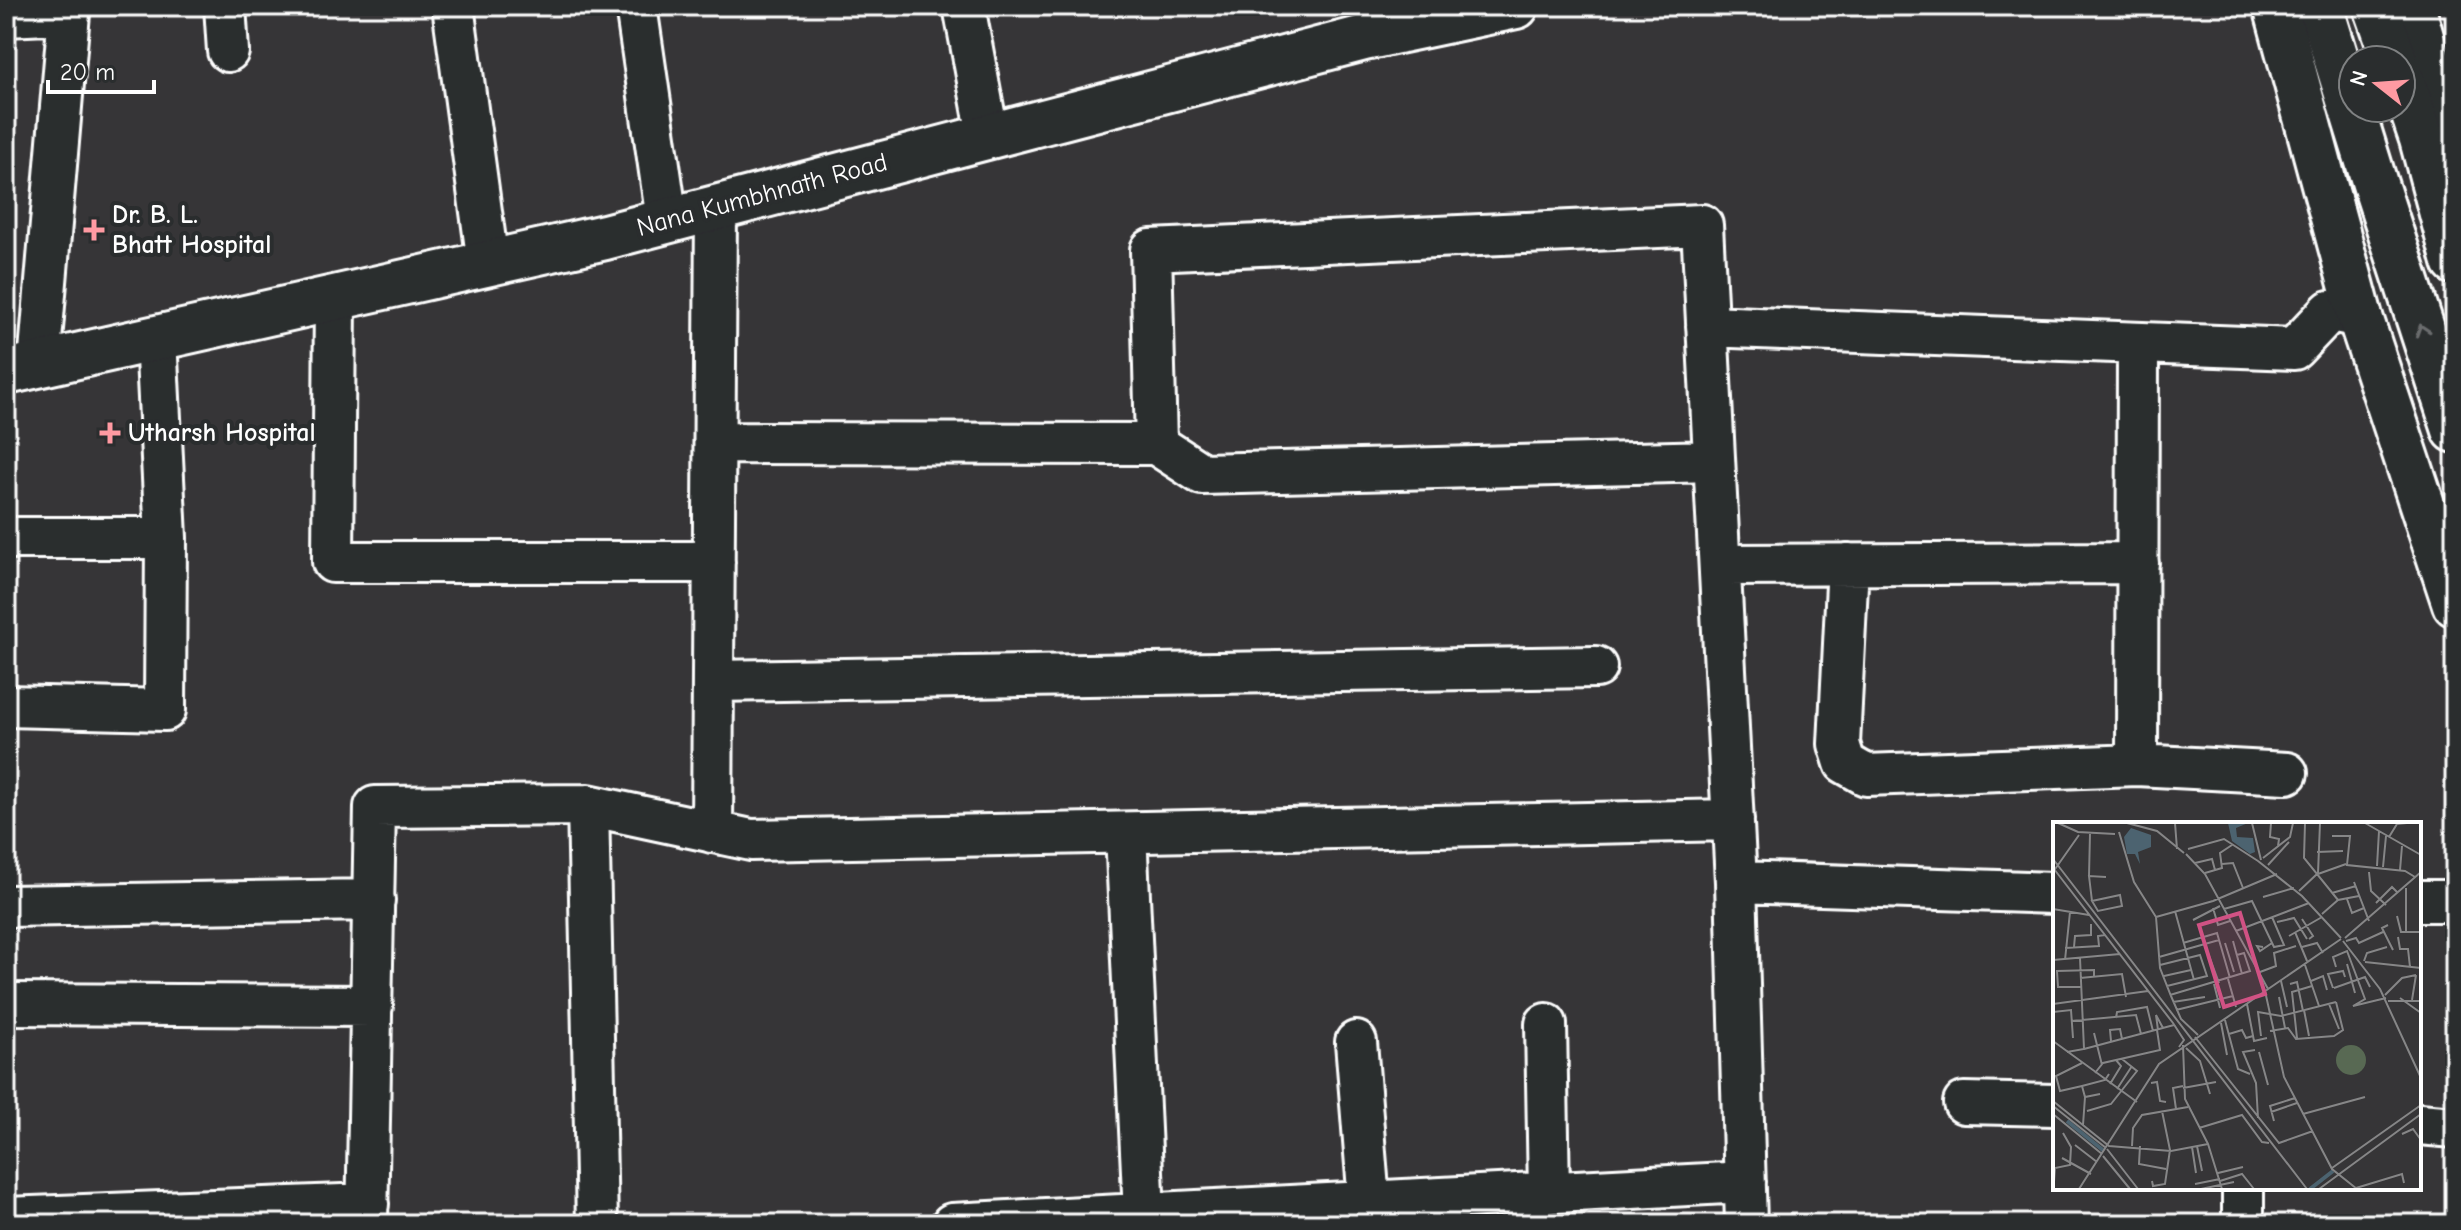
<svg xmlns="http://www.w3.org/2000/svg" width="2461" height="1230" font-family="'Comic Neue',sans-serif">
<style>
.lines{fill:none;stroke-linecap:round;stroke-linejoin:round}
.minor-casing{stroke:#fff;stroke-width:46}
.secondary-casing{stroke:#fff;stroke-width:50}
.primary-casing{stroke:#fff;stroke-width:50}
.minor{stroke:#2a2d2e;stroke-width:40}
.secondary{stroke:#2a2d2e;stroke-width:44}
.primary{stroke:#2a2d2e;stroke-width:44}
.oneway{stroke:#6a6c6d}
.poi-dot{fill:#ff9aa2;stroke:#2a2d2e;stroke-width:3}
.labels{text-anchor:middle;dominant-baseline:central;stroke-width:8;stroke-linejoin:round;paint-order:stroke}
.street-label{font-size:26px;fill:#fff;stroke:#2a2d2e}
.poi-label{font-size:26px;font-weight:bold;fill:#fff;stroke:#2a2d2e;text-anchor:start}
.inset-river{fill:none;stroke:#4c6370;stroke-width:4}
.inset-road{fill:none;stroke:#868687;stroke-width:2}
.view{fill:#d15284;fill-opacity:0.15;stroke:#d15284;stroke-width:4}
.inset-edge{fill:none;stroke:#fff;stroke-width:4}
</style>
<rect width="100%" height="100%" fill="#363537"/>
<filter id="ink" filterUnits="userSpaceOnUse"><feTurbulence type="fractalNoise" baseFrequency=".0125" numOctaves="2"/><feDisplacementMap in="SourceGraphic" scale="16" xChannelSelector="R" yChannelSelector="G"/><feConvolveMatrix kernelMatrix="1 2 1 2 8 2 1 2 1" color-interpolation-filters="sRGB"/></filter>
<g filter="url(#ink)">
<g class="lines">
<defs>
<path id="minor" d="M225,6L228,51
M453,6L488,263
M636,6L667,220
M964,6L988,135
M2414,6L2455,145
M6,16L69,13L39,364
M335,297L333,562H714
M1707,326L2294,349L2330,311L2360,317
M715,443L1156,444L1202,474L1714,461
M1156,444L1151,250L1702,225L1736,882L1746,1224
M6,538H166
M1848,564L1839,744L1845,763L1866,775L2137,765L2287,773
M1720,565L2138,563
M714,681L1596,667
M6,706L165,710L166,538L156,338
M2137,765L2138,343
M588,805L597,1224
M712,832L716,207
M1126,833L1144,1214
M1736,882L2055,893
M2419,901H2455
M6,906L374,900
M6,1004L372,1006
M1546,1024L1549,1193
M1356,1042L1369,1202
M1964,1103L2055,1105
M2419,1124L2455,1127
M6,1218L368,1204
M367,1224L375,807L588,805L751,840L1733,820
M952,1224L1745,1182
M2243,1224V1188"/>
<path id="secondary" d="M2276,6L2360,317L2455,604
M6,372L605,237L1364,38L1516,6"/>
<path id="primary" d="M2320,6L2375,184L2455,430
M2376,6L2395,60
M2401,77L2422,139L2455,262"/>
</defs>
<use href="#minor" class="minor-casing"/>
<use href="#secondary" class="secondary-casing"/>
<use href="#primary" class="primary-casing"/>
<use href="#minor" class="minor"/>
<use href="#secondary" class="secondary"/>
<use href="#primary" class="primary"/>
</g>
<defs><path id="oneway-chevron" d="M-2-3.5L2.5 0L-2 3.5" fill="none" stroke-width="1.6" stroke-linecap="round" stroke-linejoin="round" transform="scale(2)"/></defs>
<use class="oneway" href="#oneway-chevron" transform="translate(2422 330) rotate(-108)"/>
</g>
<g class="poi-dot">
<path d="M90 218h8v8h8v8h-8v8h-8v-8h-8v-8h8z"/>
<path d="M106 421h8v8h8v8h-8v8h-8v-8h-8v-8h8z"/>
</g>
<g class="labels">
<g class="street-label">
<text transform="translate(762 195) rotate(-15)">Nana Kumbhnath Road</text>
</g>
<g class="poi-label">
<text x="112" y="215">Dr. B. L.<tspan x="112" dy="30">Bhatt Hospital</tspan></text>
<text x="128" y="433">Utharsh Hospital</text>
</g>
</g>
<g transform="translate(2053 822)">
<rect width="368" height="368" fill="#363537"/>
<path d="M283 238a15 15 0 1 1 30 0a15 15 0 1 1-30 0Z" fill="#586953"/>
<path d="M175,1H195L183,6L184,15L200,16L202,30L197,32L179,19ZM78,6L98,13V25L85,30L87,42L82,32H74L71,15Z" fill="#4c6370"/>
<path class="inset-river" d="M14,299L51,329M257,367L280,349"/>
<path class="inset-road" d="M5,1L25,10L62,12M74,1L104,9L131,31M122,1L124,27M199,1L208,38M224,1H218L217,15L226,17L225,24M252,1L251,36L285,78M312,1L368,33M66,10L81,60L103,95L107,146L118,174L128,197L145,213M279,14H297L294,43L352,49L362,55M336,15L344,2L354,1M135,27L171,17L205,39M264,30L290,29M133,32L152,52L215,167M210,36L237,15L240,1M0,37L254,367M205,39L249,74L288,116M142,41L159,37L162,48M169,42L180,41L190,66M215,43L236,20M324,44L326,9M330,45L333,14M1,47L120,201L131,218L126,225M347,48L349,24M0,50L26,13M316,50L318,69L333,83M152,51L169,46L167,31L179,23M265,52L293,42M36,54L37,11M301,60L316,99M246,69L265,51L267,1M279,71L303,64M67,73L69,84L45,89L39,79ZM210,75L241,66M294,77L299,91L311,86M39,79L36,54L53,55M323,81L339,65L345,71M160,86L165,103L177,99M0,87L36,93M171,87L199,79L221,125L231,123L219,95M122,89L141,158M269,92L285,78L306,74M344,94L348,110H368M103,95L160,79L224,52M249,97L260,114L256,117M140,98L167,84M224,100L241,96L254,117M335,103L329,106L340,128M183,109L256,81M353,109V66M242,110L254,139M236,114L269,95M345,115L347,127H355L357,145M292,116L368,50M180,119L189,152M290,119L327,167L368,256M293,119L303,116L306,121L330,110M130,121L164,111L177,156M172,121L181,150M21,125L22,114L38,113V102M210,125L204,124L207,129L219,121M249,125L264,121L270,131M12,126L46,124L45,114L52,113M155,131L166,161M106,135L166,118M0,138L67,132M12,138L17,90M311,139L314,131L334,125M312,140L368,146M294,142L302,171M107,143L147,133L154,154L114,164M252,143L266,184M283,145L280,135L294,129L312,177L300,184L333,176M207,150L223,144L221,131L243,124M111,154L138,148M27,156L69,152L73,175M175,157L183,185M228,159L234,185M258,159L270,154L274,168M161,162L167,186M237,162L244,160L250,189M28,165H5L4,149L41,148V155M280,166L275,152L290,149L292,155M281,166L312,155L317,165M212,169L231,255L279,347L304,367M117,173L197,149L191,131L184,133M332,173L349,156L363,153M226,175L232,206M347,176L368,191M359,178L363,153M335,179H368M120,180L152,175M0,182L95,169M194,182L201,219L214,216M276,182L286,207M123,188L180,174M251,188L256,214M0,190L18,188L20,216M63,196L64,190L94,185L100,209M172,198L185,247L197,252M18,199L83,193L88,212M168,201L174,233M105,208L103,193L110,206M217,209L235,206L243,217L281,214L290,208L283,180M41,211L49,243M176,212L189,208L193,216L200,214M208,214L205,190L228,194L283,180M142,215L226,321L260,309M244,216L239,170L259,164M0,219L84,280M58,219L57,208L67,207L69,217M130,223L132,277L155,322L169,367M133,226L147,239L157,272M31,227L121,203M202,228L190,230L203,261L205,296M14,230L31,227L27,136M206,230L215,263M42,251L50,241L107,228L104,208M98,261L104,260L107,279L113,280M57,262L68,244L63,238M29,264L7,269L3,254L29,241M130,266L163,260M64,267L79,244M47,272L32,275L29,264L52,258L56,252M0,279L56,324L118,329L155,322M0,284L53,326M123,287L120,266L130,264M34,289L58,282L84,249L69,237M218,290L244,281M0,292L49,332M250,292L312,275M221,299L217,284L242,276M30,303L32,275M146,306L189,293L209,320L216,321M349,312L360,307L368,318M22,323L44,340M79,324L80,306L89,293L135,285M87,324L86,342L113,347M144,324L149,349M139,325L143,351M54,327L85,367M50,334L77,367M9,336L38,352M279,346L368,283M165,351L190,345M99,359L100,364L112,362L117,328L109,289M167,359L189,352L201,367M1,360L2,346L17,343L18,325L10,311M142,362L167,357M303,366L349,352L351,361M26,367L106,242L288,117M148,367L181,360M266,367L368,292"/>
<path class="view" d="M187,91L212,172L171,185L146,103Z"/>
<rect width="368" height="368" class="inset-edge"/>
</g>
<rect width="2461" height="1230" fill="none" stroke="#2a2d2e" stroke-width="32"/>
<rect x="16" y="16" width="2429" height="1198" fill="none" stroke="#fff" stroke-width="3" filter="url(#ink)"/>
<g transform="translate(2377 84) rotate(287)"><circle r="38" fill="#2a2d2e" stroke="#7f8182" stroke-width="2"/>
<path d="M0-6L14 30L0 20L-14 30Z" fill="#ff9aa2"/>
<text y="-12" font-size="22" font-weight="bold" text-anchor="middle" fill="#ffffff">N</text>
</g>
<path d="M48 80v12h106v-12" fill="none" stroke="#ffffff" stroke-width="4"/>
<text x="60" y="80" font-size="24" fill="#ffffff" stroke="#2a2d2e" stroke-width="6" paint-order="stroke">20 m</text>
</svg>
